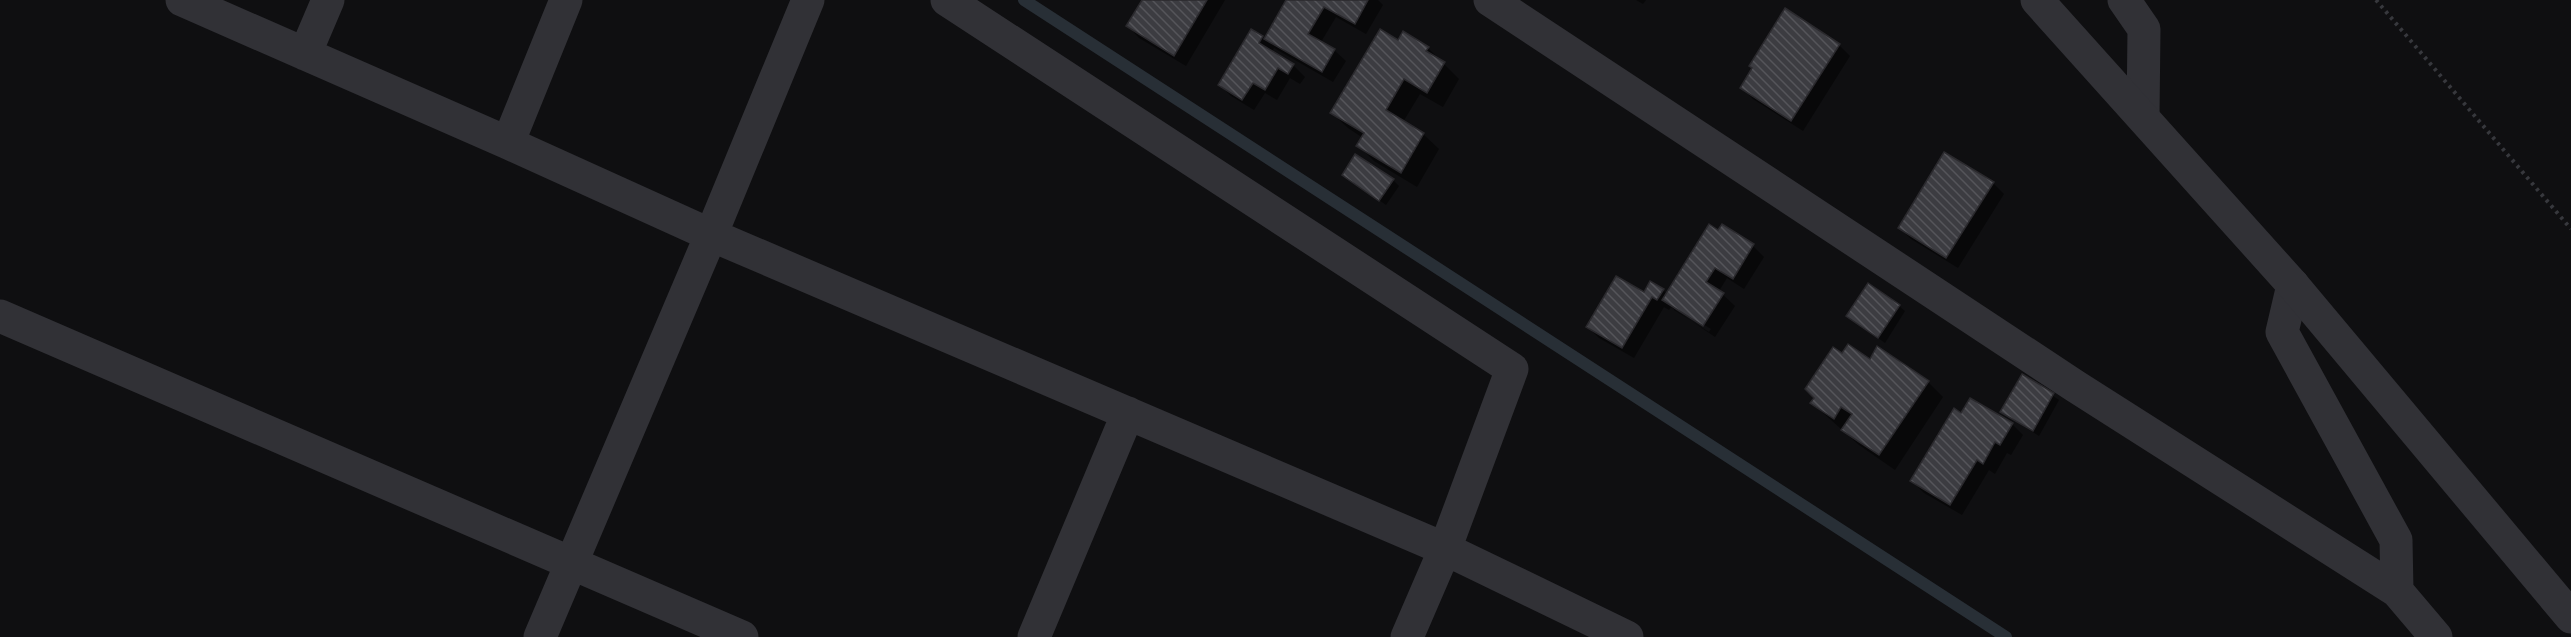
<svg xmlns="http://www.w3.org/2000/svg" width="2571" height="637" font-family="Commissioner,sans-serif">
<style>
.shadow{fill:#0007;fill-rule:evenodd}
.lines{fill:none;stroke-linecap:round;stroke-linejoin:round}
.stream{stroke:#282f36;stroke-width:12}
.building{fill:url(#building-back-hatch);stroke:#2a292d;stroke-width:1.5}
.path{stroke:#37383d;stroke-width:4;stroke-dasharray:3 4.5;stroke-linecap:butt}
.minor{stroke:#313136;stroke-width:33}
.tertiary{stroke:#313136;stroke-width:33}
</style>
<defs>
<pattern id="building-back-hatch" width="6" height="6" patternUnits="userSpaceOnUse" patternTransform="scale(1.5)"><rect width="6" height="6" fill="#3c3c41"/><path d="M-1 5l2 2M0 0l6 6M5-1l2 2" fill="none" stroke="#55555a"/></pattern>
</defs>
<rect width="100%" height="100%" fill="#0f0f11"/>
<path class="shadow" d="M1143,0H1225L1186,66L1139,38L1128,26Z
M1288,0H1378L1383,5L1366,34L1336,17L1321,42L1334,50L1346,61L1333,82L1274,48L1272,52L1293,65L1305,77L1300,84L1290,78L1277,100L1265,93L1254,110L1231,96L1220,85L1251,31L1265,40Z
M1636,0H1646L1643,4Z
M1398,42L1428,48L1459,79L1443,107L1420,94L1403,122L1423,134L1439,149L1417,187L1374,161L1358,145L1363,138L1348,128L1332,113Z
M1839,45L1850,56L1803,131L1753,99L1742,88Z
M1344,175L1393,180L1399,186L1386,205Z
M1993,183L2004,194L1958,268L1911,239L1900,228Z
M1718,232L1753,246L1764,257L1744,289L1727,278L1719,291L1735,306L1715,337L1671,307L1669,310L1664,307L1634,358L1599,338L1588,327L1644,294L1663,290L1667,294ZM1674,306L1711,329L1709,332L1674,310Z
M1899,306L1905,311L1885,343L1848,316Z
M1842,355L1870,361L1928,382L1943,397L1895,470L1859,445L1812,403L1815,399L1810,394Z
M2023,376L2059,400L2039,436L2002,412Z
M1962,415L2012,424L2023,435L2011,455L2007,453L1995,474L1989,470L1962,515L1924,493L1912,481Z"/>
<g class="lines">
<path class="stream" d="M1024,0L2006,637"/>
</g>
<path class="building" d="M1142,0H1207L1174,56L1126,26Z
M1286,0H1368L1355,24L1324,7L1308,34L1335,49L1322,72L1264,39Z
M1785,8L1840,44L1791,121L1740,88L1752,68L1749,66Z
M1251,29L1263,36L1259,43L1294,64L1288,74L1278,68L1265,90L1253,83L1242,100L1218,85Z
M1380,29L1398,40L1403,31L1429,47L1426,51L1445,62L1427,93L1404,79L1386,110L1424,133L1401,173L1356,146L1364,133L1330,113Z
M1944,152L1994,182L1946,258L1898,228Z
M1355,154L1394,179L1379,201L1342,175Z
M1709,224L1718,230L1722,224L1754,244L1733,279L1715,268L1706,282L1724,293L1703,326L1662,300Z
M1616,276L1644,292L1650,281L1664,289L1657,300L1652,297L1622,348L1586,327Z
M1868,283L1900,305L1878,338L1846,316Z
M1848,344L1870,359L1877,346L1929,381L1879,455L1841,430L1852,414L1841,407L1834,419L1810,403L1814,398L1805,389L1833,347L1842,353Z
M2022,374L2054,393L2033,431L2000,412Z
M1970,398L2013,423L2000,445L1995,442L1983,464L1977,460L1950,505L1910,481L1954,408L1961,413Z"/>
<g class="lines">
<path class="path" d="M2376,0L2571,229"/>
<path class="minor" d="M182,0L508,143L711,235L1445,549L1627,637
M947,0L1512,369L1445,549L1407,637
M1490,0L2075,386L2397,591L2436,637
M2124,0L2144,29L2143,116
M305,54L328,0
M508,143L566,0
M2293,285L2282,332L2396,540L2397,591
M0,316L742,637
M540,637L711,235L808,0
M1034,637L1128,413"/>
<path class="tertiary" d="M2037,0L2293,285L2571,617"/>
</g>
</svg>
